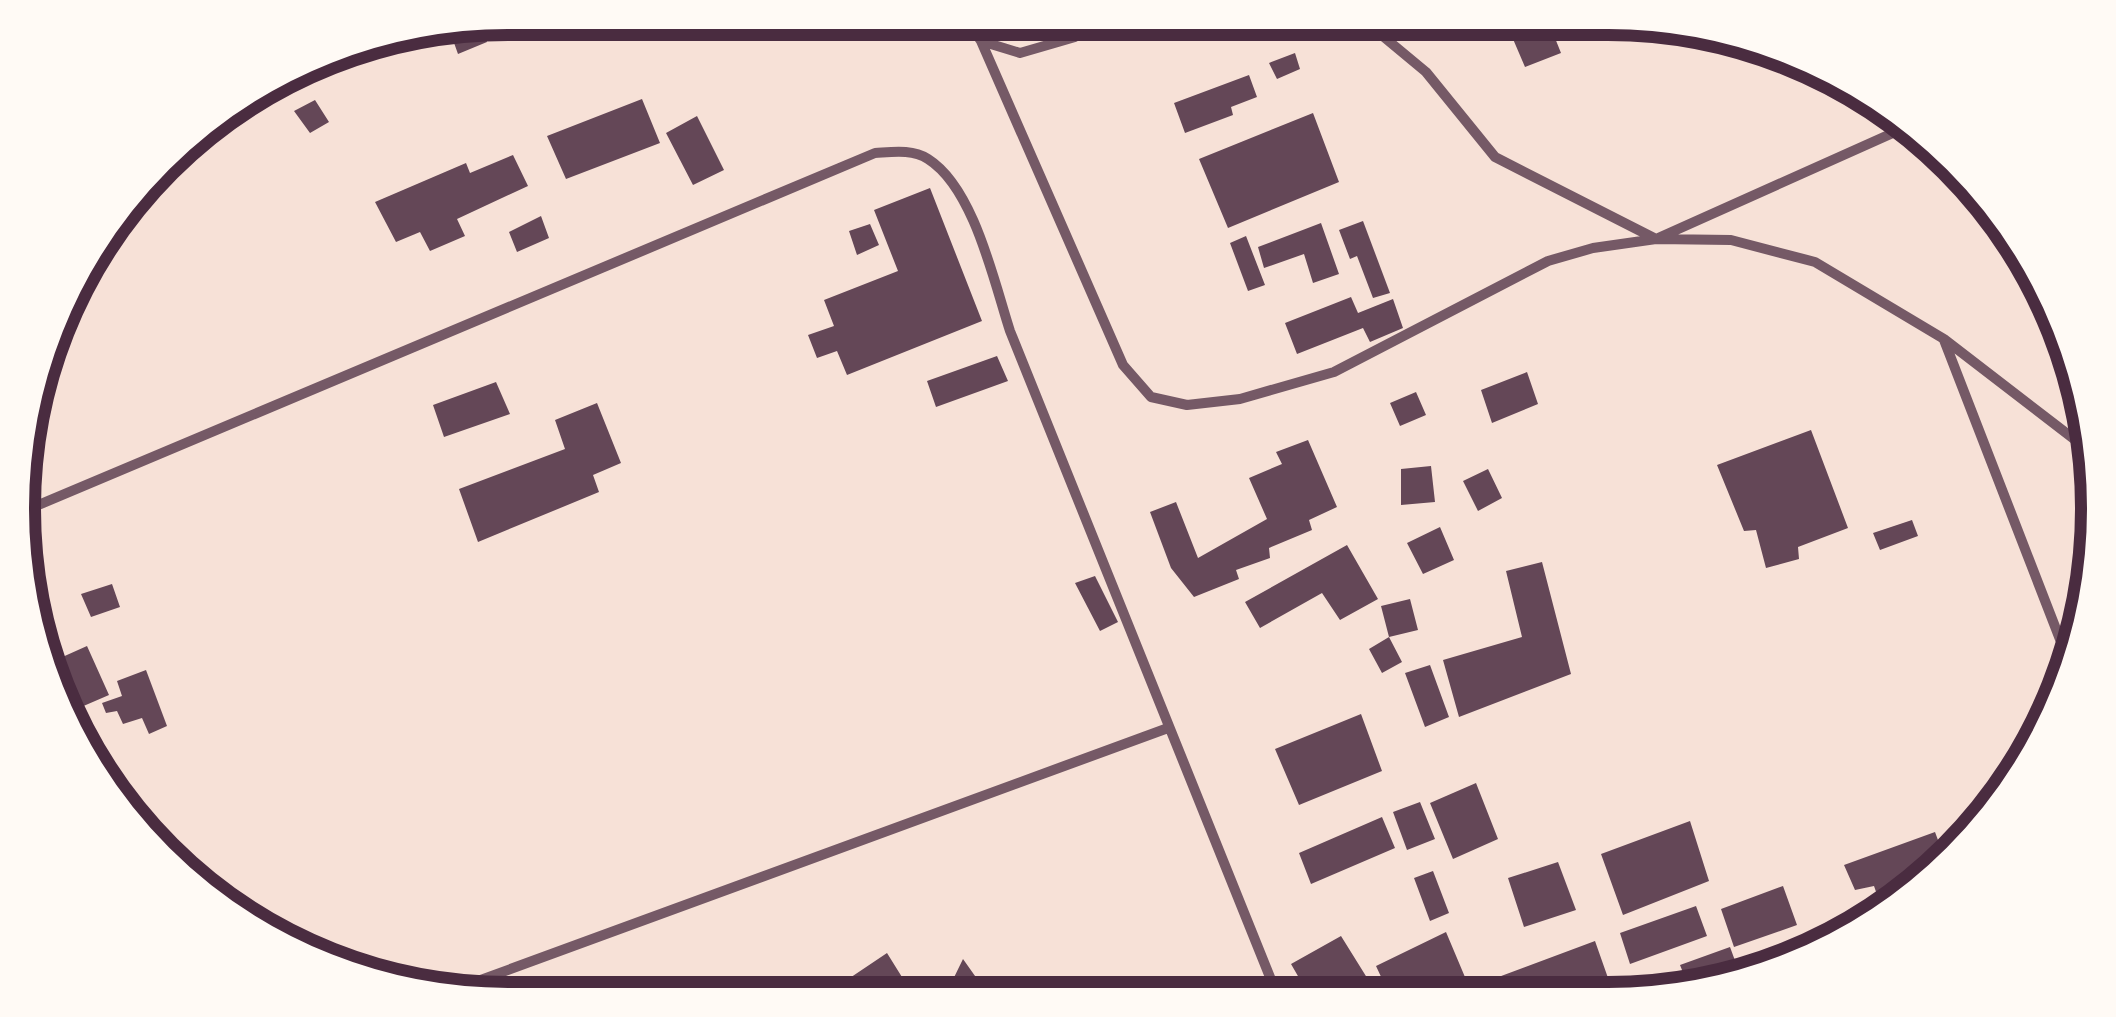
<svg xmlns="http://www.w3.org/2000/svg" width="2116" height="1017" font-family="'Fira Sans Condensed',sans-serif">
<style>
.building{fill:#644757}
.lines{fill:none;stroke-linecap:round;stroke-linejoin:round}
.minor{stroke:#755966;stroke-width:10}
.rim{fill:none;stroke:#4a2c40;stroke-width:12}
</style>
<rect width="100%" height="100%" fill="#f7e1d7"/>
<path class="building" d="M1504,18H1547L1561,53L1525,67Z
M483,29L487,42L458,54L453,40Z
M1295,53L1300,69L1277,79L1269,63Z
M1249,75L1257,97L1231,107L1233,115L1185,133L1174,103Z
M642,99L660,143L566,179L547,136Z
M315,100L329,122L310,133L294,111Z
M1313,113L1339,182L1228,228L1199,159Z
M697,116L724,170L693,185L666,133Z
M513,155L528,186L457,219L465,236L430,251L420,232L396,242L375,202L466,163L470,173Z
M930,188L982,321L847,375L837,351L817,358L808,335L834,326L824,300L898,271L874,210Z
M541,216L549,238L517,252L509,232Z
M1363,221L1390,293L1373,298L1357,256L1350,259L1339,230Z
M1321,223L1339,274L1313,283L1304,254L1264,268L1258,247Z
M870,224L879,245L857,255L849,231Z
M1246,236L1265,285L1248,291L1230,243Z
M1351,297L1358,313L1393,299L1403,328L1370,342L1363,328L1297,354L1285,323Z
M997,356L1008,381L936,407L927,381Z
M1527,372L1538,404L1492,423L1481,390Z
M496,382L510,414L444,437L433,405Z
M1416,392L1426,415L1400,426L1390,403Z
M597,403L621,463L593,475L599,492L478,542L459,489L565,449L555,420Z
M1811,430L1848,528L1798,547L1799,559L1766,568L1756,530L1744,531L1717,465Z
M1308,440L1337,507L1309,520L1312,530L1269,548L1270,558L1236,570L1239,579L1194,597L1171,568L1150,512L1176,502L1198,558L1267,519L1249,478L1282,464L1276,452Z
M1431,466L1435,502L1401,505V469Z
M1488,469L1502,498L1478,511L1463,481Z
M1912,520L1918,536L1880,550L1873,533Z
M1440,527L1454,560L1423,574L1407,543Z
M1347,545L1378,599L1340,620L1322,593L1260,628L1245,602Z
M1542,562L1571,674L1459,717L1443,660L1522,637L1506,571Z
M1095,576L1118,622L1100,631L1075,583Z
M112,584L120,607L91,617L81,594Z
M1410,599L1418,630L1389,637L1381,606Z
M1389,637L1402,662L1382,673L1369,649Z
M87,646L109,695L65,714L49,663Z
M1430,665L1449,717L1425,727L1405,673Z
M146,670L167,726L149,734L142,718L123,724L117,711L106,713L102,703L122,696L117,681Z
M1361,714L1382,771L1299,805L1275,749Z
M1476,783L1498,839L1453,859L1430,803Z
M1420,802L1435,839L1407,850L1393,812Z
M1382,817L1395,848L1311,884L1299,853Z
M1690,821L1709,881L1623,915L1601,854Z
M1935,832L1945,859L1907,898L1883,912L1874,886L1855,890L1844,865Z
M1558,862L1576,910L1524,927L1508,878Z
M1433,871L1449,913L1430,921L1414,878Z
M1783,886L1797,925L1734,947L1721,909Z
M1696,906L1707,936L1630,964L1620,933Z
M1446,932L1470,989L1454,996H1390L1376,966Z
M1341,936L1369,981L1342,996L1310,997L1291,964Z
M1595,941L1614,995L1482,996L1477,985Z
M1730,947L1741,977L1720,982L1719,979L1690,990L1680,965Z
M887,953L915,998H820Z
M963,959L980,983L983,998H944Z"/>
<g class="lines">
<path class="minor" d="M965,18L981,41L1020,53L1075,37L1098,18
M1361,18L1426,72L1495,157L1656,239L1904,128
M981,41L1123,365L1151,397L1187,405L1240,399L1334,372L1548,261L1593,248L1656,239L1731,240L1815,262L1944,339L2087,449
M1944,340L2068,660
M24,511L875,153C893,152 912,149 928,159C974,188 994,282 1010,331L1278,997
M456,989L1168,728"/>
</g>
<path d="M0 0H2116V1017H0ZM508 35H1608A473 473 0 0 1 2081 508V509A473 473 0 0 1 1608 982H508A473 473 0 0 1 35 509V508A473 473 0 0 1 508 35Z" fill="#fffaf5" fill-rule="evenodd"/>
<path class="rim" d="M508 35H1608A473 473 0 0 1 2081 508V509A473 473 0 0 1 1608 982H508A473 473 0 0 1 35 509V508A473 473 0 0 1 508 35Z"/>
</svg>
